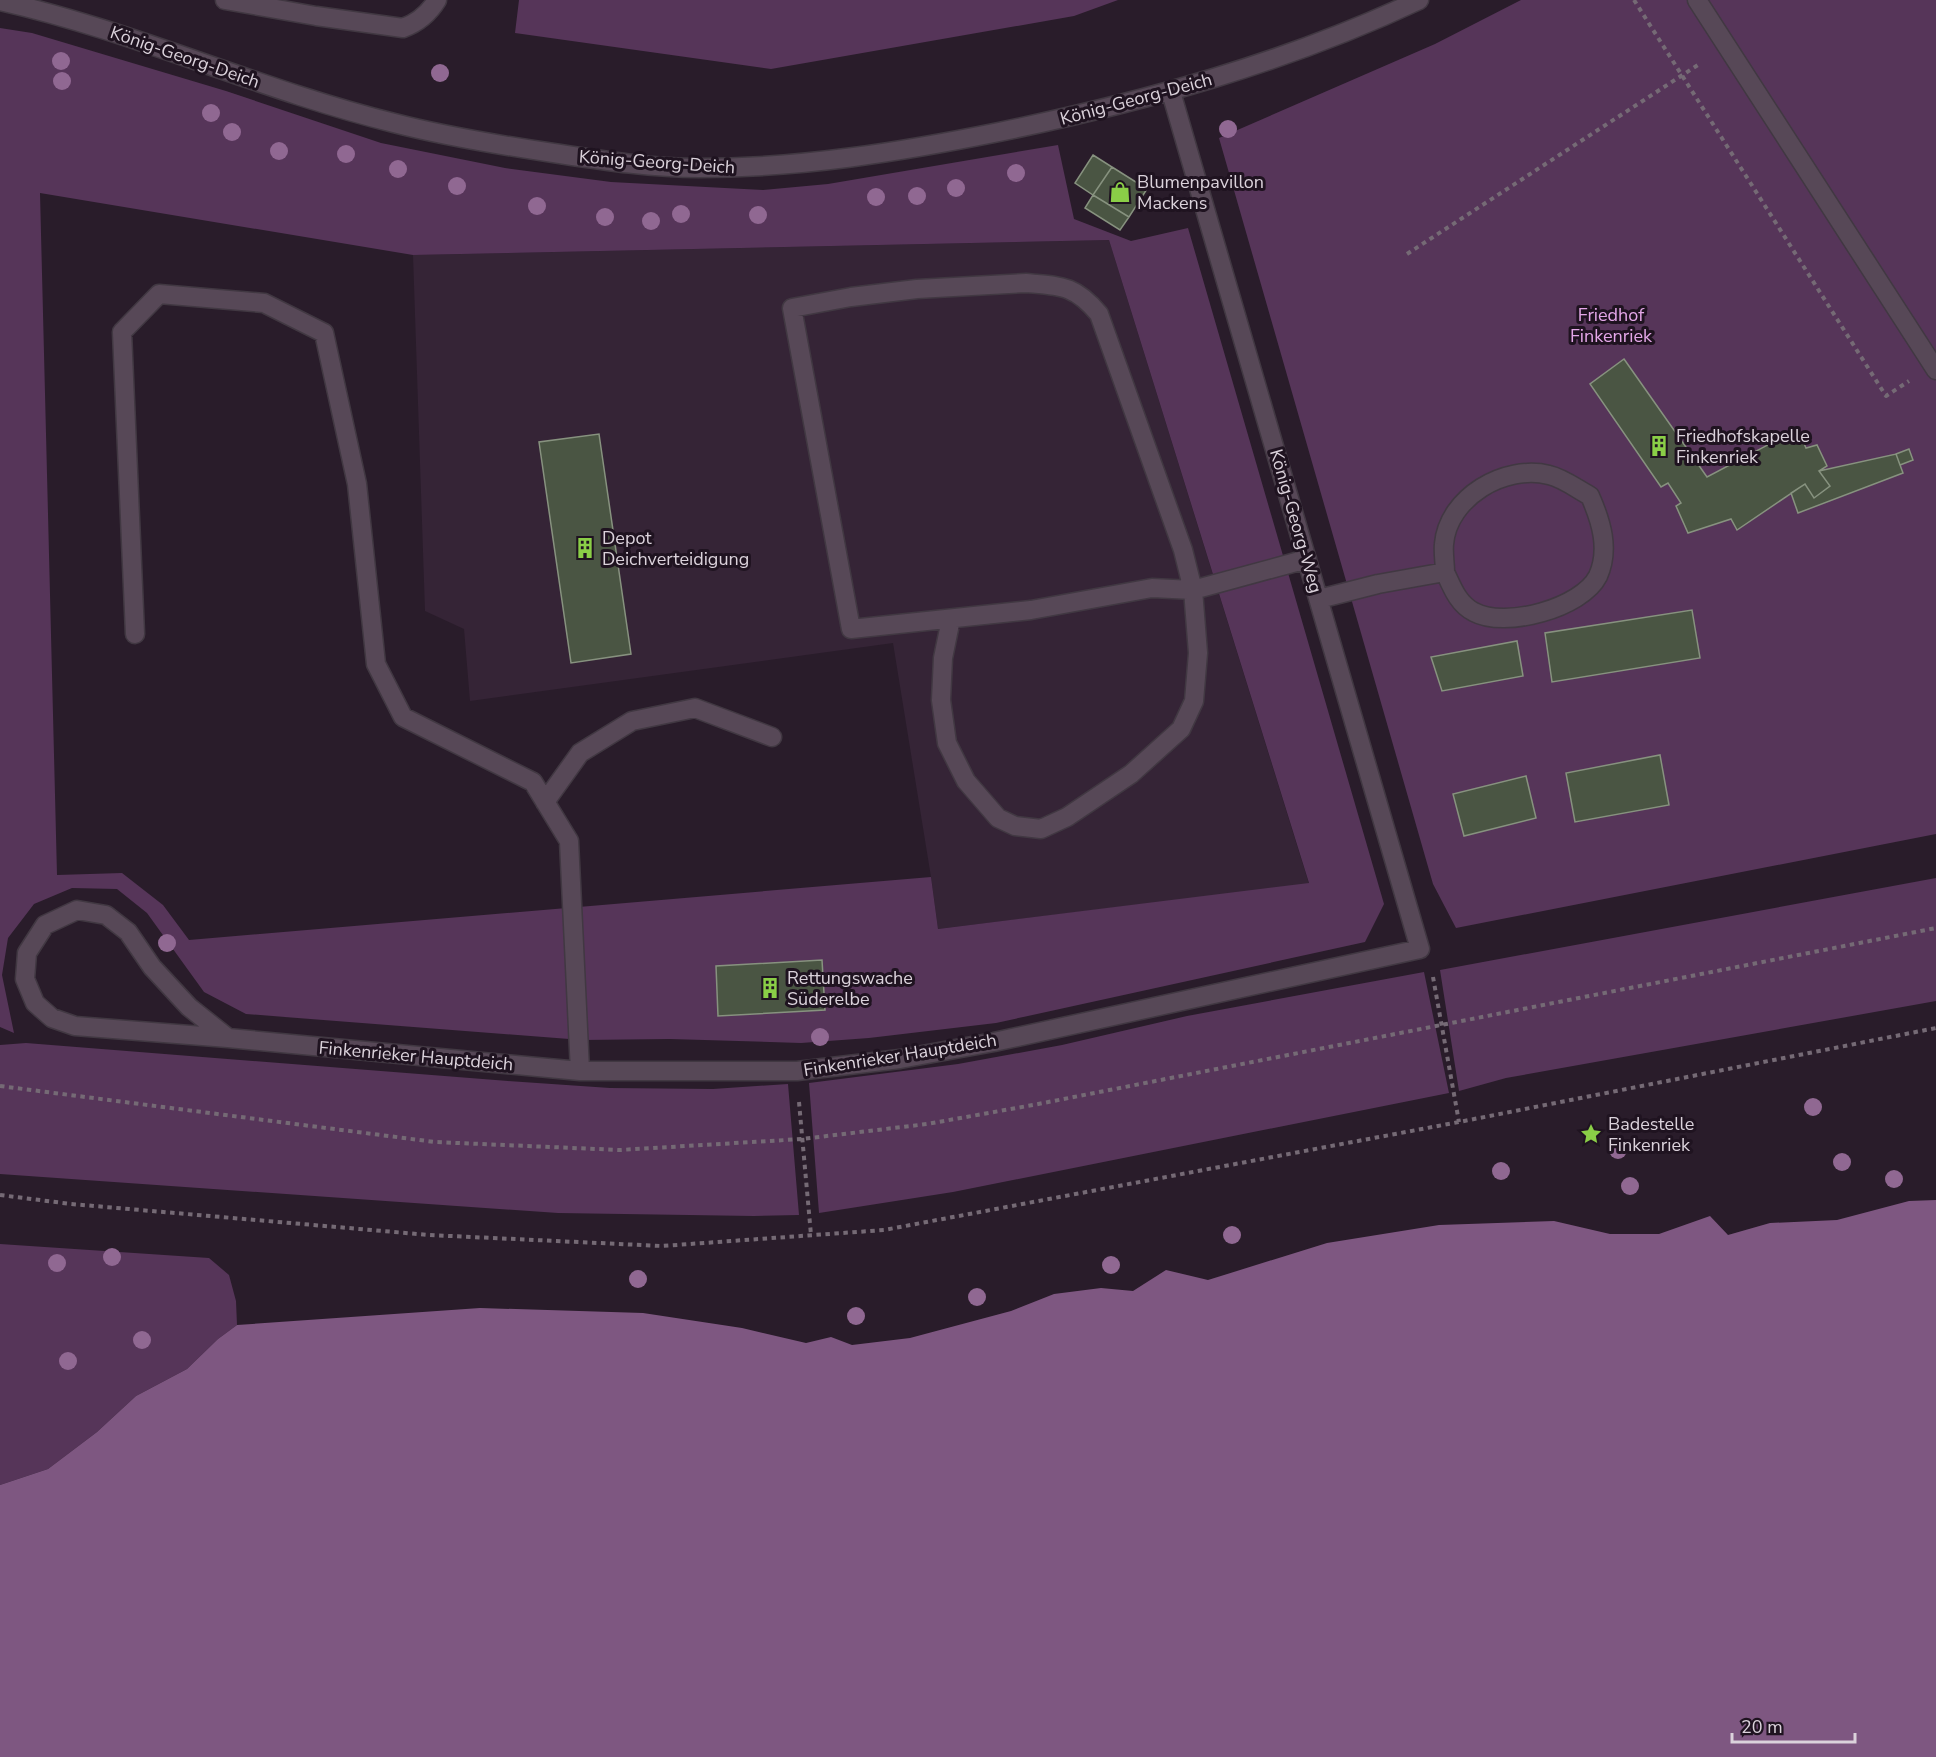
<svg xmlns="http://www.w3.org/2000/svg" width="1936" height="1757" font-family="'Nunito Sans',sans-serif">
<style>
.built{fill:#352436}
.green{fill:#563559;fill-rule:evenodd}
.water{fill:#7e5781}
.building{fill:#4a5543;stroke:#87927f;stroke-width:1.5}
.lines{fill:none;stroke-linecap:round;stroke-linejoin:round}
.minor-casing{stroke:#413842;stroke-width:21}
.path{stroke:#756a75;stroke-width:4;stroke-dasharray:4.5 4.5;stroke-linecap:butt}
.minor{stroke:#574857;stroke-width:18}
.tree{fill:#906892}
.labels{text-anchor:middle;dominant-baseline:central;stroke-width:6;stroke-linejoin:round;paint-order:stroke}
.street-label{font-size:18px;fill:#dbd2db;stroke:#1f1320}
.poi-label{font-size:18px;fill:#dbd2db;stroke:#1f1320;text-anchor:start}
.park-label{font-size:18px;fill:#e4a7e8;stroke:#1f1320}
</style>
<rect width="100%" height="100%" fill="#291c2a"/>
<path class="built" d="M1109,240L1309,884L938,929L931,877L893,643L470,701L464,629L425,611L413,255Z"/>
<path class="green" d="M519,0H1118L1074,16L771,69L515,33Z
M1521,0H1936V834L1456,928L1433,884L1219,138L1435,44Z
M0,28L32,33L226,91L381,143L505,168L611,182L763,190L828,184L1058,145L1074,219L1131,241L1188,228L1384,904L1365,942L996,1023L869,1038L801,1043L670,1039L582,1040L246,1014L204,992L147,913L117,889L72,888L34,904L8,938L2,975L14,1033L0,1027ZM40,193L413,255L1109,240L1309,883L938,929L931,877L189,940L163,905L122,873L57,875Z
M1936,878V1001L1506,1078L1459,1091L1440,970Z
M1424,972L1449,1093L953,1192L819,1213L809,1083L958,1064L1062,1045L1187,1016Z
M26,1043L508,1081L610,1088L713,1089L788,1084L799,1215L754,1216L558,1213L0,1174V1045Z
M0,1244L209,1258L229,1275L236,1301L237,1325L218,1339L187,1369L136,1396L97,1432L48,1469L0,1485Z"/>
<path class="water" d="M1936,1200V1757H0V1485L48,1469L97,1432L136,1396L187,1369L218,1339L237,1325L480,1308L643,1313L742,1328L806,1343L831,1337L852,1345L910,1338L1011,1311L1054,1294L1101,1288L1133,1291L1166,1270L1208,1280L1327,1243L1439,1225L1554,1221L1610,1234H1659L1710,1216L1728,1235L1770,1223L1837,1220L1909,1201Z"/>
<path class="building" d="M1093,155L1112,167L1093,195L1075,183Z
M1112,167L1147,189L1129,217L1093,195Z
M1093,195L1129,217L1120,230L1085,208Z
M1624,359L1707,477L1798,429L1806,448L1817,445L1827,466L1819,471L1830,486L1814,498L1805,484L1737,530L1731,519L1688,533L1676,506L1681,503L1668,483L1661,487L1590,384Z
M599,434L631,654L571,663L539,442Z
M1909,449L1913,460L1900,465L1896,454Z
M1896,454L1903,473L1798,513L1791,493L1805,484L1814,498L1830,486L1819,471Z
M1692,610L1700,658L1552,682L1545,633Z
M1517,641L1523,676L1442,691L1431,657Z
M1660,755L1669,805L1575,822L1566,773Z
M1526,776L1536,818L1464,836L1453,794Z
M822,960L825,1010L718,1016L716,966Z"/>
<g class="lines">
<defs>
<path id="minor" d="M225,0L316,16L403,28C417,23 429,13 437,0
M1697,0L1936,370
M0,1C134,31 260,90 394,123C448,137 505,146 560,154C606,161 653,168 699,168C801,168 900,152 999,132C1143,102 1285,63 1419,0
M1026,283C1061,286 1075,285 1099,314L1183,550L1193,590L1152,588L1031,610L851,629L792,308L851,297L917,289Z
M1319,599L1378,584L1445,572C1452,587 1458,604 1474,612C1505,629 1582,608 1598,576C1610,549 1601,521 1590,496C1577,489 1563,478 1549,475C1505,464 1448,497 1444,544C1443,553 1445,563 1445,572
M951,619L943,658L941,700L947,743L966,781L998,818L1015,826L1041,829L1067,817L1131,774L1181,729L1194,701L1198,653L1193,590L1307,559
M135,634L122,332L159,294L264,303L324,333L357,484L376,664L403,717L533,782L569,841L580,1071
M545,802L580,753L632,721L695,708L772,737
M228,1038L189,1007L152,967L128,932L106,915L77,910L45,925L27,953L25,979L35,1003L52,1018L75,1026L228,1038L580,1071H797L900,1059L994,1042L1420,949L1171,92"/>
</defs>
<use href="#minor" class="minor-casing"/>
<path class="path" d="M1634,0L1886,396L1909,381
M1407,254L1701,63
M1433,977L1459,1122
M0,1086L435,1142L620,1150L802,1139L927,1124L1033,1105L1936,928
M799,1102L811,1235
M0,1195L71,1204L429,1235L662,1246L884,1230L1459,1122L1936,1028"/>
<use href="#minor" class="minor"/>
</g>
<g class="tree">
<circle cx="61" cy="61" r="9"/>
<circle cx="440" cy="73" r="9"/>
<circle cx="62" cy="81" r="9"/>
<circle cx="211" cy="113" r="9"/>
<circle cx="1228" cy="129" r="9"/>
<circle cx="232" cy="132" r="9"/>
<circle cx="279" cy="151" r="9"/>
<circle cx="346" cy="154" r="9"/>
<circle cx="398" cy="169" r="9"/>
<circle cx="1016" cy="173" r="9"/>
<circle cx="457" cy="186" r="9"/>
<circle cx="956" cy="188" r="9"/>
<circle cx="917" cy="196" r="9"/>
<circle cx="876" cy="197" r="9"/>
<circle cx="537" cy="206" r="9"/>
<circle cx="681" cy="214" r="9"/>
<circle cx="758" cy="215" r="9"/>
<circle cx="605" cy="217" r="9"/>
<circle cx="651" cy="221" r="9"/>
<circle cx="167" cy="943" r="9"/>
<circle cx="820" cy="1037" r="9"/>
<circle cx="1813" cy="1107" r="9"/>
<circle cx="1618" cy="1150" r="9"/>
<circle cx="1842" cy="1162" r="9"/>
<circle cx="1501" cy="1171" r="9"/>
<circle cx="1894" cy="1179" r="9"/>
<circle cx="1630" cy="1186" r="9"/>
<circle cx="1232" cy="1235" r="9"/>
<circle cx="112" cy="1257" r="9"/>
<circle cx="57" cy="1263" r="9"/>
<circle cx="1111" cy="1265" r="9"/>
<circle cx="638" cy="1279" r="9"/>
<circle cx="977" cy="1297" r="9"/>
<circle cx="856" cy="1316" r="9"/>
<circle cx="142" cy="1340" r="9"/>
<circle cx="68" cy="1361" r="9"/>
</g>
<defs>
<symbol id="shop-bare" viewBox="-9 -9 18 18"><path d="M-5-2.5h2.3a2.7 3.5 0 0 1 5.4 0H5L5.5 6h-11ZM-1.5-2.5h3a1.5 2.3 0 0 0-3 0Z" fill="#8ace47" stroke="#1f1320" stroke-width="2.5" paint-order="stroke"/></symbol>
<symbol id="building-bare" viewBox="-9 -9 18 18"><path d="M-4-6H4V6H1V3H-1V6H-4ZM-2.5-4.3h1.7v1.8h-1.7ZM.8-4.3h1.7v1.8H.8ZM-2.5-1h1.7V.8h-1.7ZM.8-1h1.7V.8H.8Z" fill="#8ace47" stroke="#1f1320" stroke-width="2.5" paint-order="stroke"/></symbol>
<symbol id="sight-bare" viewBox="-9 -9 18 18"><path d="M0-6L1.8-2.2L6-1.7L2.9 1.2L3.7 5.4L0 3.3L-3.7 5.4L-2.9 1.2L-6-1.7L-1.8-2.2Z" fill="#8ace47" stroke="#1f1320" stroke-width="2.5" paint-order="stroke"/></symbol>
</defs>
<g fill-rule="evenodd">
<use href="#shop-bare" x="1105" y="177" width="30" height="30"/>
<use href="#building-bare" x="1644" y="431" width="30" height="30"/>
<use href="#building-bare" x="570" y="533" width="30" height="30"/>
<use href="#building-bare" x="755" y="973" width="30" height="30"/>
<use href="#sight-bare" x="1576" y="1119" width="30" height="30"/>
</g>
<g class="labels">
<g class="street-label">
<text transform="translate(185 57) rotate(19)">König-Georg-Deich</text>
<text transform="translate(1136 99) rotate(-15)">König-Georg-Deich</text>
<text transform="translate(657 162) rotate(4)">König-Georg-Deich</text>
<text transform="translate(1296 521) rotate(74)">König-Georg-Weg</text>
<text transform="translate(900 1055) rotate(-9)">Finkenrieker Hauptdeich</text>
<text transform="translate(416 1056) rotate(5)">Finkenrieker Hauptdeich</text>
</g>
<g class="poi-label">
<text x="1137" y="182">Blumenpavillon<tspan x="1137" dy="21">Mackens</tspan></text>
<text x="1676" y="436">Friedhofskapelle<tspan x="1676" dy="21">Finkenriek</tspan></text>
<text x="602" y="538">Depot<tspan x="602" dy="21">Deichverteidigung</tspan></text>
<text x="787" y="978">Rettungswache<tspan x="787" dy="21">Süderelbe</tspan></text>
<text x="1608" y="1124">Badestelle<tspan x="1608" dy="21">Finkenriek</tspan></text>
</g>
<g class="park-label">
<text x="1611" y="315">Friedhof<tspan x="1611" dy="21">Finkenriek</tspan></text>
</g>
</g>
<path d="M1732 1733v9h123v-9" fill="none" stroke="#dbd2db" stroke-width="3"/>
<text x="1741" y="1733" font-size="18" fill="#dbd2db" stroke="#1f1320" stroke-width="4.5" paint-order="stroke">20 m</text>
</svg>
